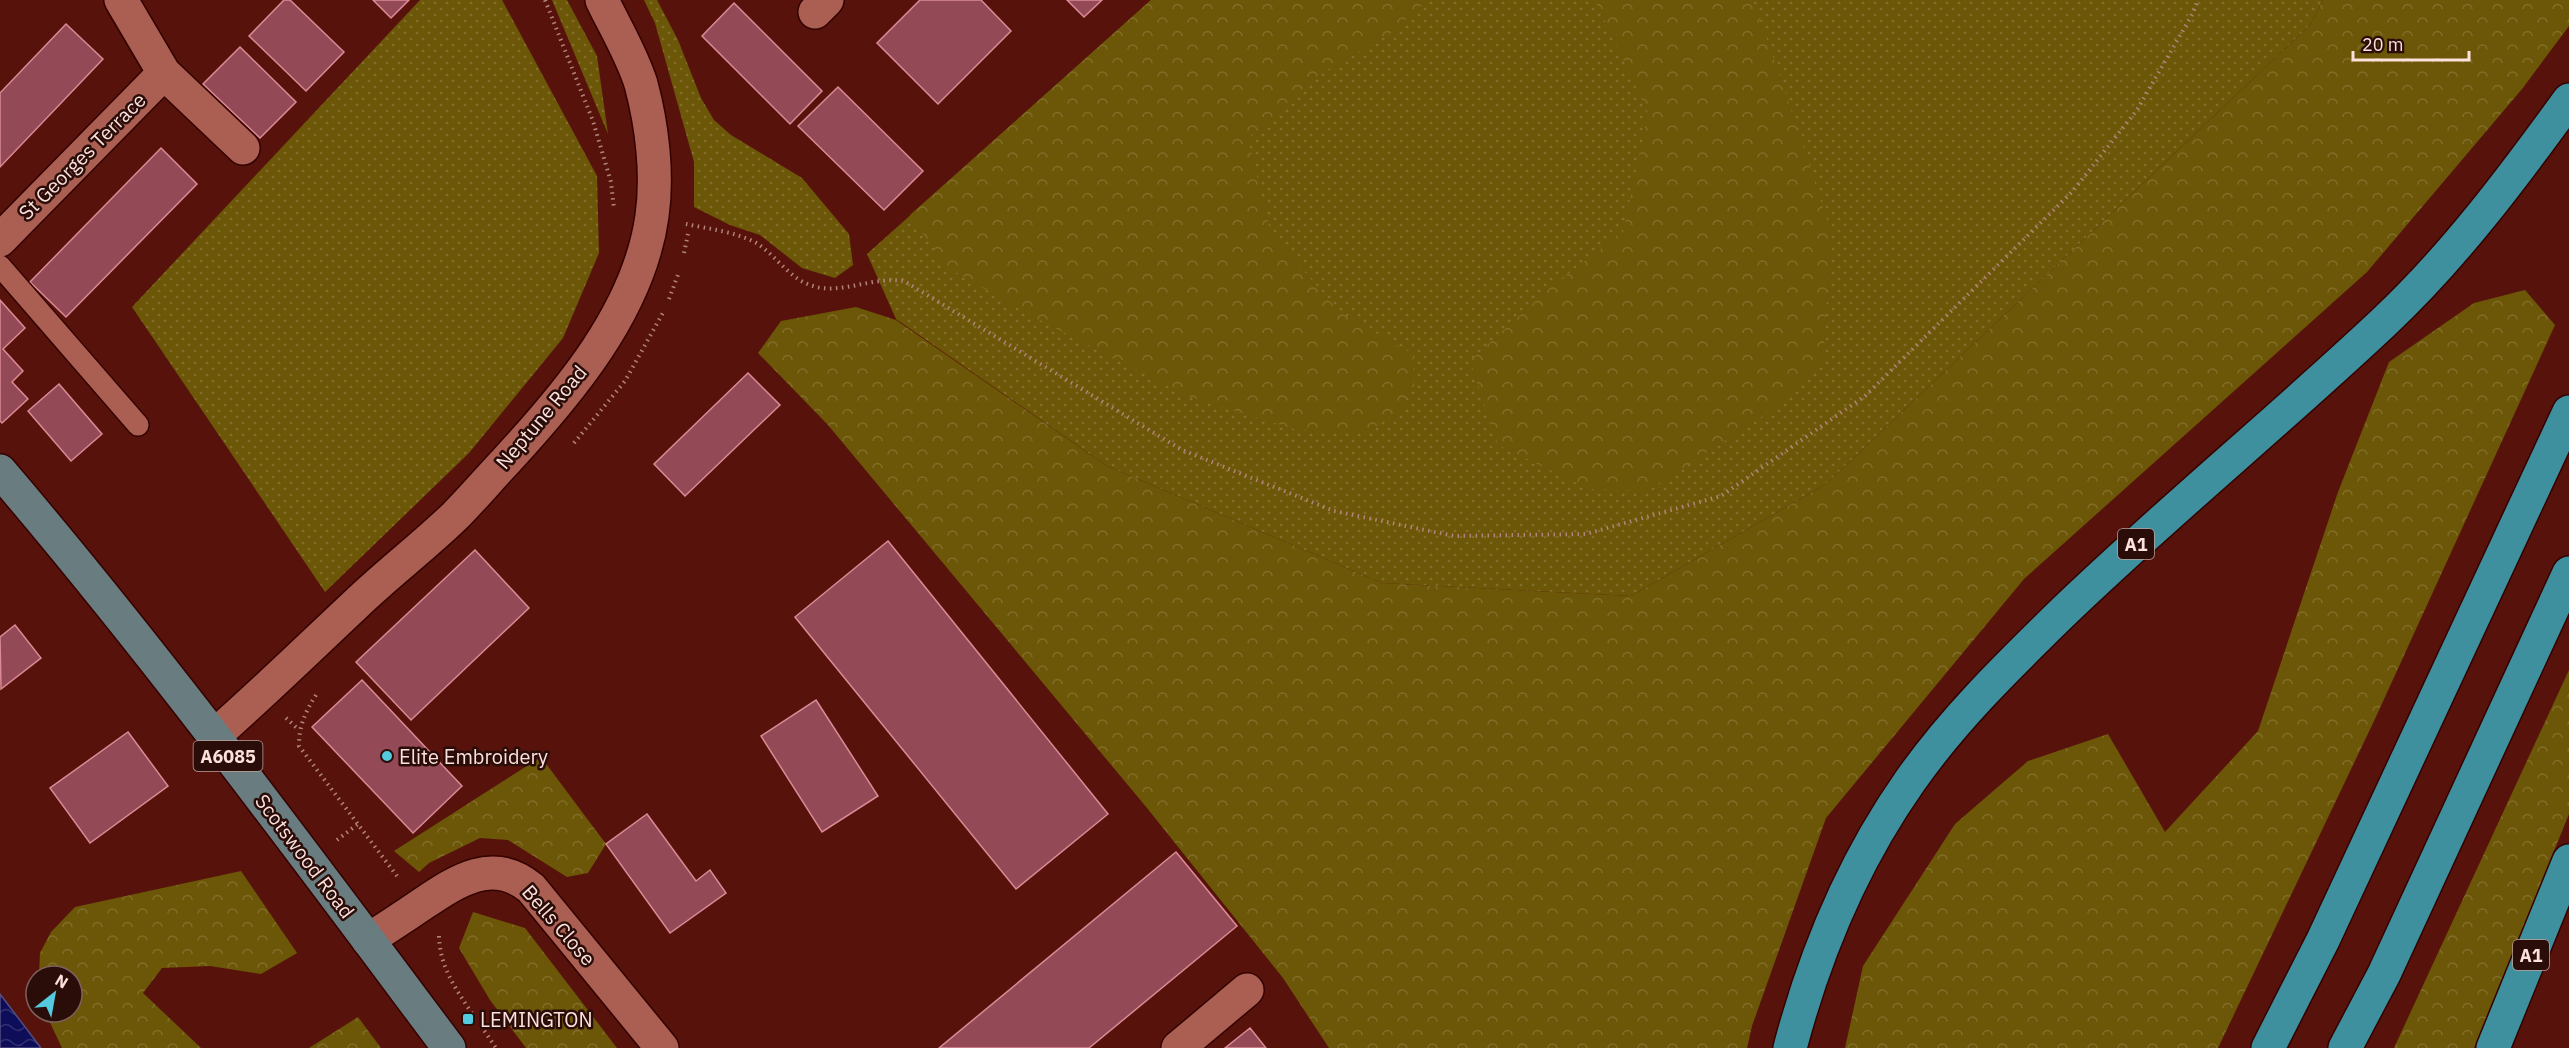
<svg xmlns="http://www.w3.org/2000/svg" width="2569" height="1048" font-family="'IBM Plex Sans',sans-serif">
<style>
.green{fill:url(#green-dots)}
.forest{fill:url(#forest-crowns)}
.water{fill:url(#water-waves);stroke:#554d81;stroke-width:1.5}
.building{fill:#944a56;stroke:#db8a96;stroke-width:1.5}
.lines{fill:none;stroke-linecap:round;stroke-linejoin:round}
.lane-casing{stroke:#330200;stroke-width:24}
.street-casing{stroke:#330200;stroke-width:36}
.primary-casing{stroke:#330200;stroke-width:36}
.highway-casing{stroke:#330200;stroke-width:36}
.path{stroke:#b2847e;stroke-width:4;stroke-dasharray:1.5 4.5;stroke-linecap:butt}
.lane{stroke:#aa5f52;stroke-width:21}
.street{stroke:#aa5f52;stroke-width:33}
.primary{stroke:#697c80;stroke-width:33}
.highway{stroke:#3e909e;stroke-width:33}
.poi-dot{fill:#54cade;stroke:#2a0c08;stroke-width:2}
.labels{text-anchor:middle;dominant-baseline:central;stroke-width:5;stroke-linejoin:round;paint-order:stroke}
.shield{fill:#2a0c08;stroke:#bda19c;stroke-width:1.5}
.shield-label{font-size:18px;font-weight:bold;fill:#fce1dc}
.street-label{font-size:20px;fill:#fce1dc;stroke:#2a0c08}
.poi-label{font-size:20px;fill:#fce1dc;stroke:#2a0c08;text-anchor:start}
</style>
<defs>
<pattern id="green-dots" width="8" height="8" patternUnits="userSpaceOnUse" patternTransform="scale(1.5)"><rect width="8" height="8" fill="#6c5607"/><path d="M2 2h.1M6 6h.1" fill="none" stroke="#826e2b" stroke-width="1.8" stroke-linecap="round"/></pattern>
<pattern id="forest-crowns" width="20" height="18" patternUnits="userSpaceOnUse" patternTransform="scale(1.5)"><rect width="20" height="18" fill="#6c5607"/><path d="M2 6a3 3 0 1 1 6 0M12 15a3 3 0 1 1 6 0" fill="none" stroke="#826e2b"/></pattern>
<pattern id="water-waves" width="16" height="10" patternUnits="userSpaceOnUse" patternTransform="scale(1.5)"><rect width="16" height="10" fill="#0d0d5a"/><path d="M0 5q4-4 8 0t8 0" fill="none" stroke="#313071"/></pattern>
</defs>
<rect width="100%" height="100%" fill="#57130b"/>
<path class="green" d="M420,0H502L597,176L599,253L563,338L469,453L325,592L132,307Z
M552,0H567L597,56L608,134Z
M644,0H657L678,40L701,98L714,120L731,135L802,178L849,234L853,265L835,278L802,268L760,235L730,225L694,207V162L655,23Z
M1151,0H2323L2310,25L1826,484L1631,596L1382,583L1107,466L896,319L867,254Z"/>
<path class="forest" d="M1151,0H1428L1389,34L1317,76L1248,138L1271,234L1341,313L1413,354L1414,387L1399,412L1363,434L1294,429L1187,396L1030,315L945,266L910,215Z
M1595,0H1753L1782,82L1831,232L1823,363L1759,419L1647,491L1589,489L1498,445L1470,361L1552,286L1623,232L1648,113Z
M2323,0H2569V26L2522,89L2367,272L2024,579L1826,818L1752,1026L1747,1048H1329L1283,978L1147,808L828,425L758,353L781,321L856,307L896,320L1107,466L1382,583L1631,596L1826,484L2310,25Z
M2525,290L2555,325L2374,721L2218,1048H1845L1863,966L1955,824L2028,761L2108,734L2165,832L2258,731L2338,492L2389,362L2474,303Z
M2569,670V814L2474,1048H2394Z
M541,757L606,844L588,873L567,877L508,840L480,838L429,863L419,872L394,851Z
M241,871L297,953L261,974L210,966L162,968L143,993L201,1048H62L45,1012H72V976H39L40,953L51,932L75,907Z
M473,912L525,928L617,1048H526L490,1000L459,948Z
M358,1017L381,1048H309Z"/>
<path class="water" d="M0,994L41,1048H0Z"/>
<path class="building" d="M284,0H290L344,52L306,91L249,36Z
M373,0H409L391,18Z
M920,0H981L1011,31L938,104L877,43Z
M1067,0H1102L1084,17Z
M734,3L822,91L790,124L702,36Z
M66,24L103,59L0,167V93Z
M240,47L296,102L260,138L203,84Z
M838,87L923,171L884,210L798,126Z
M161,148L197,184L66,317L30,282Z
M0,300L25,328L3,349L23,371L12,382L28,399L2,423L0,421Z
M748,373L780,405L685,496L654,464Z
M59,384L102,434L71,461L28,411Z
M888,541L1108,814L1016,889L795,617Z
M475,550L529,608L411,720L356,662Z
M15,625L41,658L1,689L0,637Z
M362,680L462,786L413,833L312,727Z
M816,700L878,796L822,832L761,736Z
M128,732L168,786L90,843L50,788Z
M647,814L696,881L710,870L726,893L670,933L606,844Z
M1176,852L1237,926L1089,1048H939Z
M1250,1028L1266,1048H1225Z"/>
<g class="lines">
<defs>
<path id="lane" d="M0,266L138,425"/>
<path id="street" d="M121,0L164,73L243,148
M815,12L827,0
M0,240L164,73
M213,737C262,694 308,649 355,605C387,574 423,547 455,516C472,499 488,480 505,462C567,395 639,311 652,216C658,174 652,125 641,84C632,55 615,27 602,0
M368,940C385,929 402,918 418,907C454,883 491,855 531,888L662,1048
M1178,1048L1247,990"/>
<path id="primary" d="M0,471C158,656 303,853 449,1048"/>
<path id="highway" d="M1790,1048C1815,953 1853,862 1910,781C1952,721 2004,670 2056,619C2162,516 2278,422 2385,321C2455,255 2513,177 2569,100
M2268,1048L2323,940L2569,412
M2345,1048L2384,974L2569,573
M2493,1048L2569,861"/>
</defs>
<use href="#lane" class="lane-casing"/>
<use href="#street" class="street-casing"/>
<use href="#primary" class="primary-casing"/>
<use href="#highway" class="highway-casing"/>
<path class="path" d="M545,0L593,121L611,182L614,209
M686,224C709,229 738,232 758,244C776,256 791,280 813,286C840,295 874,276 904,281L1182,450L1334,511L1454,536L1586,534L1721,496L1865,396L2072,192L2137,110L2193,13L2198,0
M684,253L688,234
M669,299L679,272
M574,443L625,381L664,311
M316,695C305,712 299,726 299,746L397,876
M286,718L299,730
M337,840L358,824
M439,936C440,968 456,989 473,1015
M481,1026L496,1048"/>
<use href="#lane" class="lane"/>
<use href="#street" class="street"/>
<use href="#primary" class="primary"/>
<use href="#highway" class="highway"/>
</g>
<g class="poi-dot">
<circle cx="387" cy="756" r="6"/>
<rect x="462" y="1013" width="12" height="12" rx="3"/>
</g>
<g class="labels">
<g class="shield">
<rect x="2118" y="529" width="36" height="30" rx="4.5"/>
<rect x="193.5" y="741" width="69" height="30" rx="4.5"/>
<rect x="2513" y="940" width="36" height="30" rx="4.5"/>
</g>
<g class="shield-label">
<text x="2136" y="544">A1</text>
<text x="228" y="756">A6085</text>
<text x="2531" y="955">A1</text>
</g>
<g class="street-label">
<text transform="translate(82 156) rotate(-45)">St Georges Terrace</text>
<text transform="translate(541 417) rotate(-50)">Neptune Road</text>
<text transform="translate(305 856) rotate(53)">Scotswood Road</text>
<text transform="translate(559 925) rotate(49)">Bells Close</text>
</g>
<g class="poi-label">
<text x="399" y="756">Elite Embroidery</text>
<text x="480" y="1019">LEMINGTON</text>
</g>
</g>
<g transform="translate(54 994) rotate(31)"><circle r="28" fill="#2a0c08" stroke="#7e615d" stroke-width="1.5"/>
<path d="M0-4.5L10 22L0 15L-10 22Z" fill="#54cade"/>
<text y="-9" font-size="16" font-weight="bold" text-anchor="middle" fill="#fce1dc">N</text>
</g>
<path d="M2353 51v9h116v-9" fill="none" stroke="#fce1dc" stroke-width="3"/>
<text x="2362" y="51" font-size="18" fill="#fce1dc" stroke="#2a0c08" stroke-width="4.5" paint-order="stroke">20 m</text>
</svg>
